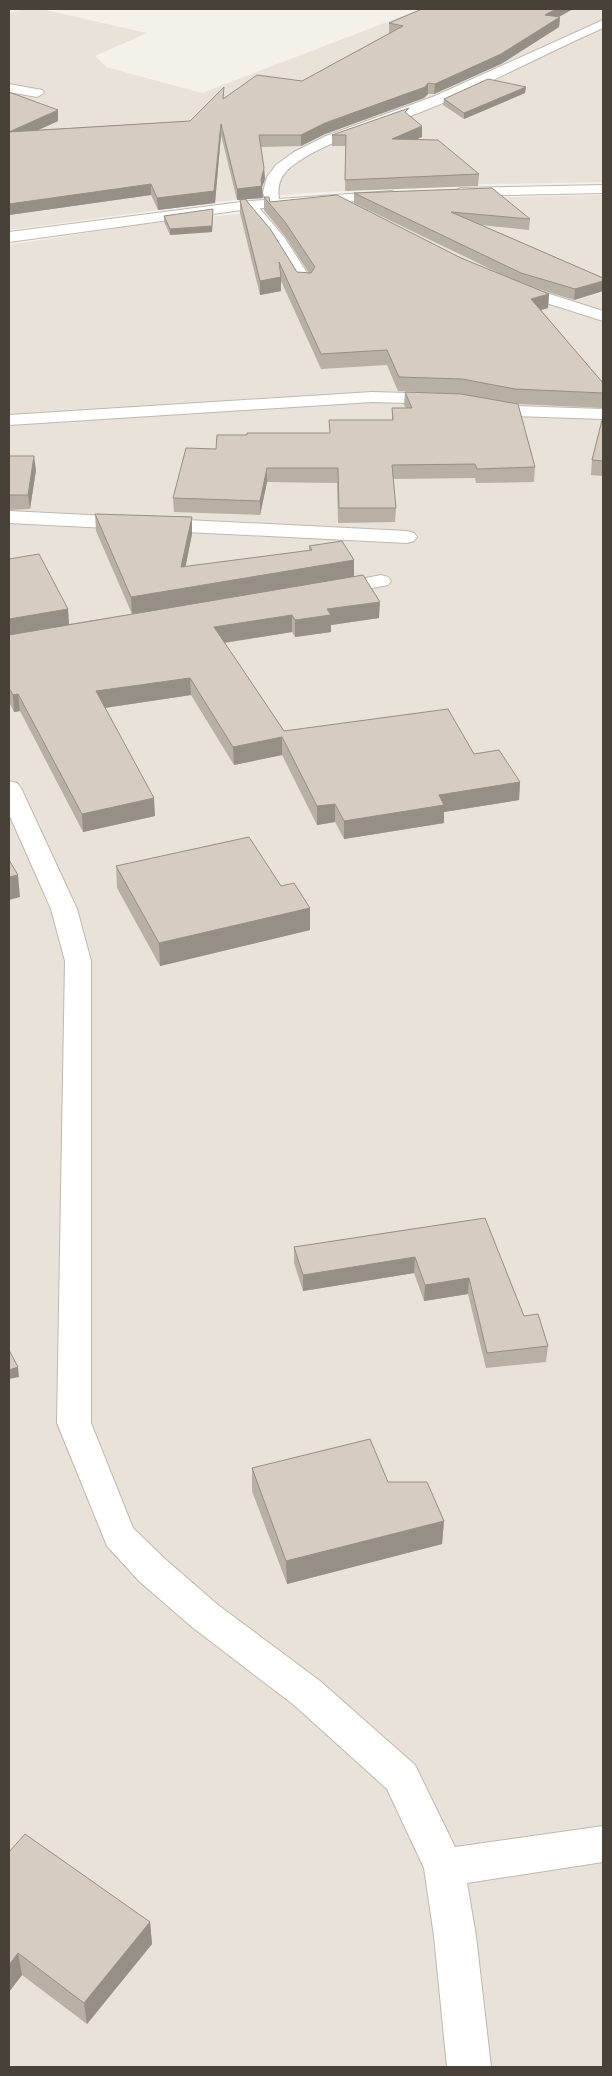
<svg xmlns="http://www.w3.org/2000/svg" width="612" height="2076" font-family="'Source Sans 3',sans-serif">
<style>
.residential{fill:#e8e2d8}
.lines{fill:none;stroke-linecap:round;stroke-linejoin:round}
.minor-casing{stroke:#c0b8ad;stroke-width:2}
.tertiary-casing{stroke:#c0b8ad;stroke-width:2}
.minor{fill:#fff;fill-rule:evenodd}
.tertiary{fill:#fff;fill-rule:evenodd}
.wall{fill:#b8afa5}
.shaded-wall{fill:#968f86}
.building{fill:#d6ccc0;stroke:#968f86}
</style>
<rect width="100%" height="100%" fill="#f4f1ea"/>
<path class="residential" d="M28,9H41L147,33L95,56L106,67L202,93L421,9H603V182L429,185L324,192L248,198L9,230V13Z
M603,195V2067H9V245L143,224L283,209L441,199Z"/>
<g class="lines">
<defs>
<path id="minor" d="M603,20V28C542,55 483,87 421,112C378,129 329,138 292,166C279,176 276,188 280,203L278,206L273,207L266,203L263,192L267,177L276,165L294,152L326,136L435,96Z
M9,84L42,90L44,93L37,97L9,92Z
M250,202L255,203L284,237L313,282L311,285H299L273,242L243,206Z
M512,282L603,311V321L506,290L504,287L506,284Z
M372,392L441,394L447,395L450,399L447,403L441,404L372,402L9,425V415Z
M484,401L514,406L603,409V419L514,416L478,410L475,406L478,402Z
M9,511L407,531L414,533L417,537L414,541L407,543L9,523Z
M381,575L388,577L391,581L388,585L331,596L324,594L321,590L324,586Z
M9,781L17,783L21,788L77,909L91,961V1423L133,1528L165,1559L218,1605L320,1681L415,1765L455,1847L603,1826V1862L467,1883L476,1936L491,2067H447L434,1936L424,1868L387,1789L294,1705L192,1627L139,1581L107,1546L57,1423L65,961L51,909L9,814Z"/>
<path id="tertiary" d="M603,185V193L460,196L453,192L460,188Z
M392,191L399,195L397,198L249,209L9,242V232L249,201Z"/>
</defs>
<use href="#minor" class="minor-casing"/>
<use href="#tertiary" class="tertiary-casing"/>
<use href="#minor" class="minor"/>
<use href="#tertiary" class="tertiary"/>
</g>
<path class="wall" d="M422,9H573L559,17H560L559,27L501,64L434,94H428L424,98L325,134L301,146L261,147L264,168L265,179L262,187L263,198L246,199L297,272L309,273L285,236L264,210V197L270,202L461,258L509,278L354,203V193L530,219L529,230L481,225L603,278V291L574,300L532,287L549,294L548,308L541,310L603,383V408L518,404L535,467L534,482L476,483L475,478L393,479L396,508L395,522L338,523L337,483L267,482L260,515L174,512L173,498L216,449L247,435L329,433L392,420V408H406L404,405L405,392L461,394L398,391L387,365L321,369L281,281V291L260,295L240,213V200H237L221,135L215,203L158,210L151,195L9,215V92L58,121L38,130L190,121L225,98L302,81L390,33H389V23Z
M525,93L464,119L443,105L444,99Z
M408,115L422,137L417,139L479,174L478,186L345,191L346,146H332V135Z
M164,216H213L212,232L170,235L164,222Z
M603,416V476L591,475L592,460Z
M9,456L36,470L30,509L9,510Z
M95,514L192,517V534L185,567L309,551V546L354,576L379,618L331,625V632L295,637L292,632L225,643L284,731L474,754L520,782L519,800L444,812V823L344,839L335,822L317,825L282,755L234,765L191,695L105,708L155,816L83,832L20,711L14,712L9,702V559L68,609L69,624L132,614L96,531Z
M116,866L281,886L310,908V930L160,966L117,888Z
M485,1218L524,1316L548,1346L546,1362L486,1368L468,1294L424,1301L414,1273L303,1291L294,1263V1247Z
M252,1468L388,1482L444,1521L442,1544L287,1584L252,1491Z
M9,1852L150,1922L152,1944L87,2024L22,1975L9,1992Z"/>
<path class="shaded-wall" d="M556,9H573L544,25L545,15Z
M560,17L559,27L501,64L434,94L435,84Z
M428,83V94L424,98L325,134L301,146V135L325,123Z
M526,87L525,93L464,119V113Z
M58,110V121L10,143L9,132Z
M221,124V135L215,203L158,210L157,198Z
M422,126V137L392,150V139Z
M264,168L265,179L262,187L263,198L237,200V189L261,180Z
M151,184V195L9,215V204Z
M213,209L212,232L170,235V229Z
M281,277V291L260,295V281Z
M603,281V291L574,300L575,289Z
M549,294L548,308L530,313L531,299Z
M34,456L36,470L30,509L28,495Z
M267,468V482L260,515V501Z
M192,517V534L182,585L181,567Z
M354,560V578L132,615L131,597Z
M380,602L379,618L331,625V632L295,637V620L327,609Z
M68,609L69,626L9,636V619Z
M292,615V632L215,644L214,627Z
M190,678L191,695L97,709L96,691Z
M18,694L20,711L14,712L13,695Z
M282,737V755L234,765L233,747Z
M520,782L519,800L444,812V823L344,839V821L439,795Z
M154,798L155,816L83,832L82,814Z
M335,804V822L317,825V806Z
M18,875L20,897L9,900V877Z
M310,908V930L160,966L159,943Z
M415,1257L414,1273L303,1291V1275Z
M469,1278L468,1294L424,1301L425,1285Z
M18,1367L19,1377L9,1379V1370Z
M444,1521L442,1544L287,1584L286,1561Z
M150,1922L152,1944L87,2024L84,2003Z
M18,1953L22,1975L9,1992V1965Z"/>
<path class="building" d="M422,9H556L545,15L560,17L501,54L435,84L428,83L425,87L325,123L301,135H259L264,168L261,180L262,186L237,189L221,124L214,191L157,198L151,184L9,204V92L58,110L9,132L190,121L224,87L223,99L257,75L302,81L403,26L389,23Z
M488,79L526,87L464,113L444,99Z
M409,108L405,112L422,126L392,139L438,140L479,174L345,180L346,135H332Z
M492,188L530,219L451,212L603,278V281L575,289L521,273L354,193Z
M337,195L461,258L549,294L531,299L603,383V393L515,389L462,379L399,377L387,350L321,354L279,262L281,277L260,281L240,200L245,199L271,230L297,272L311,273L315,267L285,222L264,197H269L270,202Z
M213,209L212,226L170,229L164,216Z
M405,392L461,394L518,404L535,467L477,469L475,464L392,465L396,508H339L338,468H267L260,501L173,498L186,448L216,449L217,435H247V433H330L329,420H393L392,408H412Z
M603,416V461L592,460Z
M9,456H34L28,495H9Z
M95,514L192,517L181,567L312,550L309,546L342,541L354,560L131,597Z
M39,554L68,609L9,619V559Z
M363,575L380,602L327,609L331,615L295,620L292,615L214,627L284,731L448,709L474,754L499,750L520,782L439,795L444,805L344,821L335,804L317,806L282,737L233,747L190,678L96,691L154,798L82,814L18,694L13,695L9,688V635Z
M249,837L281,886L294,883L310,908L159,943L116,866Z
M9,860L18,875L9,877Z
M485,1218L524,1316L538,1314L548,1346L487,1353L469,1278L425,1285L415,1257L303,1275L294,1247Z
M9,1350L18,1367L9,1370Z
M370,1439L388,1482H427L444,1521L286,1561L252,1468Z
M25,1834L150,1922L84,2003L18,1953L9,1965V1852Z"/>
<rect width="612" height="2076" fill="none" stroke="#484138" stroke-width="20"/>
</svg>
